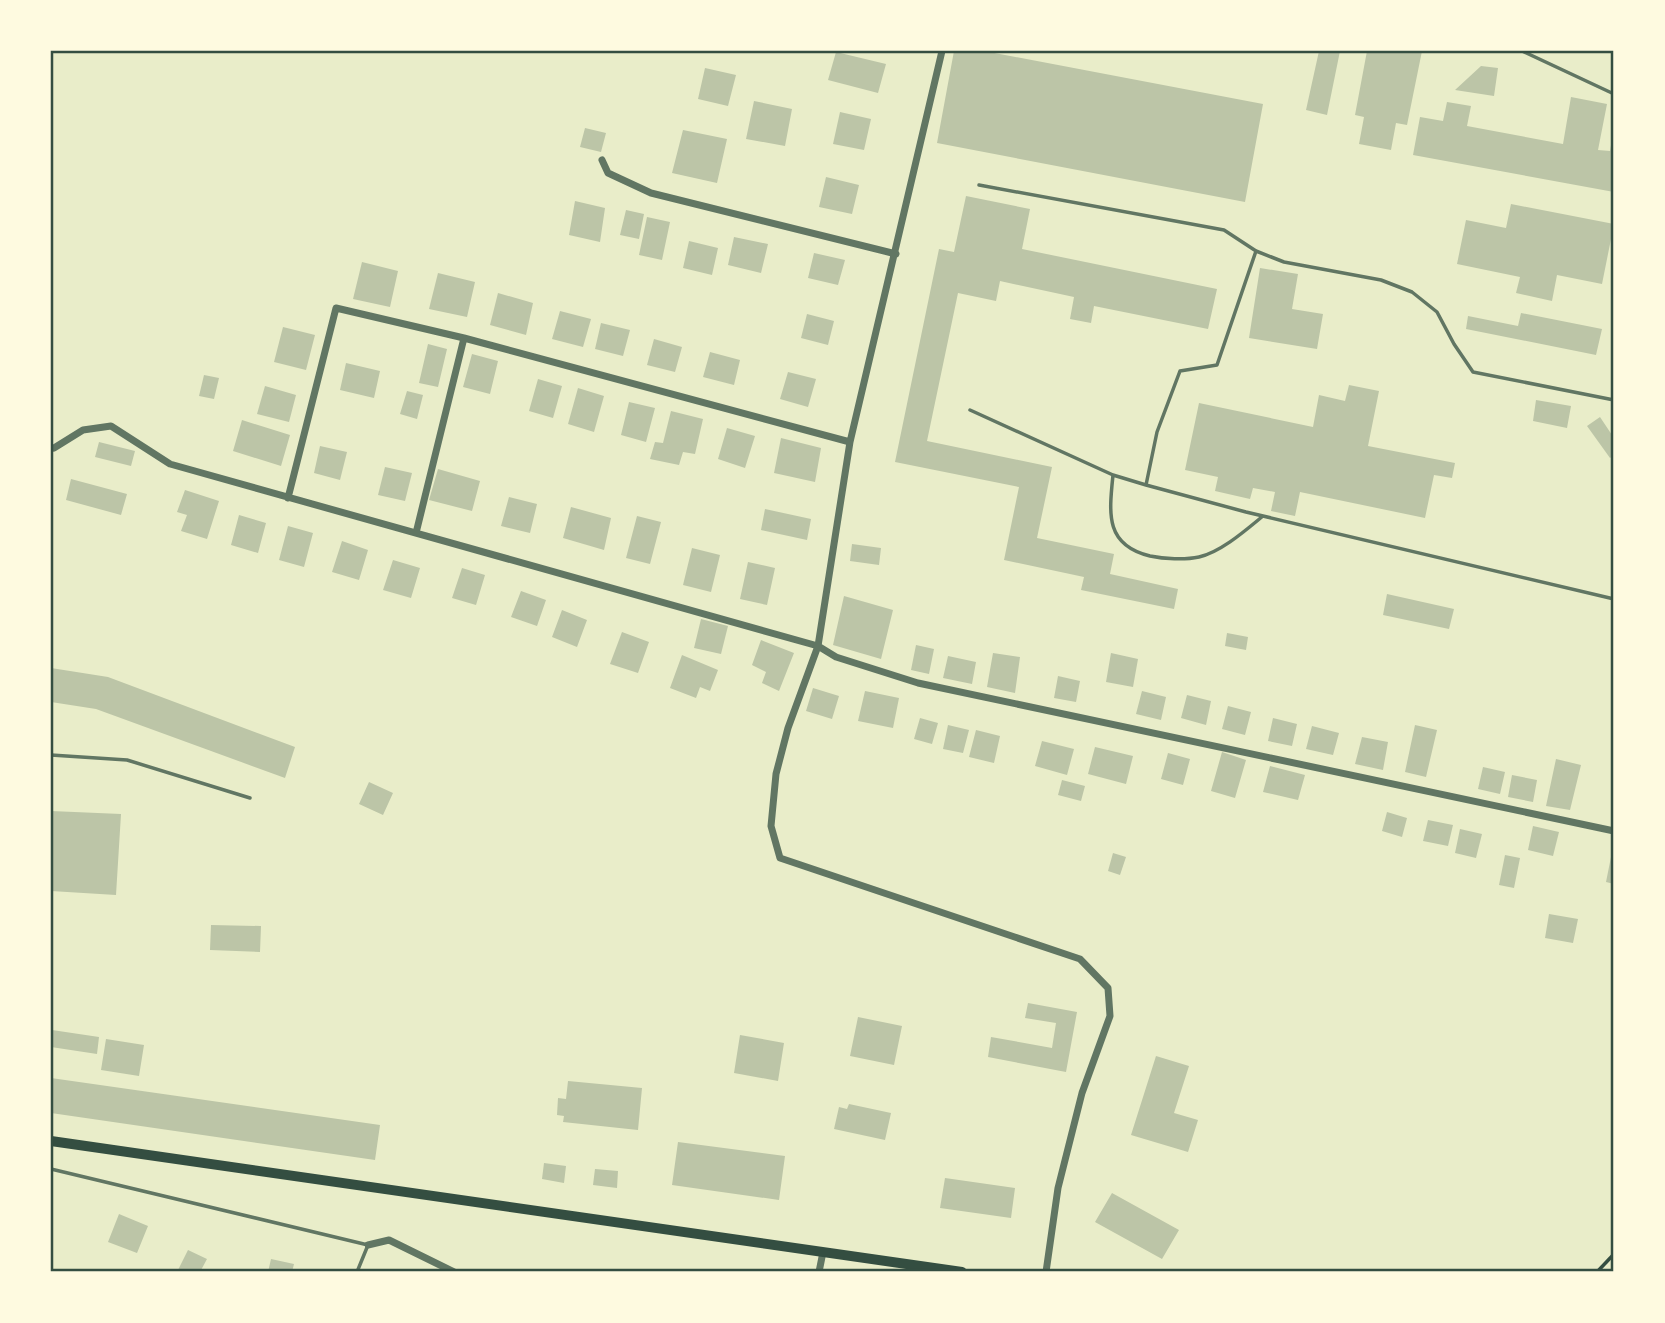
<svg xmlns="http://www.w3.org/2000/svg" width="1665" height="1323" font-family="Georgia,serif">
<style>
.building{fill:#bcc5a7}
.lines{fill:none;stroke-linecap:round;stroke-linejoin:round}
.path{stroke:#344e41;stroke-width:3.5}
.service{stroke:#617663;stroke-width:3.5}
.minor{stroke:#617663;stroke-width:7}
.secondary{stroke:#344e41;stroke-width:10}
.neatline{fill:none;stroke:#344e41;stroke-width:2.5}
</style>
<rect width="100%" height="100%" fill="#e9edc9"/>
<path class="building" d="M954,51H984L1263,104L1245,202L937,143Z
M1319,51H1340L1327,115L1306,110Z
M1367,51H1422L1407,125L1396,123L1391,150L1359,144L1364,117L1355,115Z
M836,52L886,64L878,93L828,80Z
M1481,66L1498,68L1494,96L1455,90Z
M705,68L736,75L728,106L698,99Z
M1571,97L1607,104L1598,150L1610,151L1612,139H1614V192L1413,155L1420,117L1443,121L1447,102L1471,106L1467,126L1563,144Z
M754,101L792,109L785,146L746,139Z
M840,112L871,119L864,150L833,144Z
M585,128L606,133L601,152L580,147Z
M683,130L727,139L717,183L672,173Z
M826,177L859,185L852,214L819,207Z
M966,196L1030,209L1022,249L1217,289L1208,329L1094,306L1091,323L1070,319L1074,297L1000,281L996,301L958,293L927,441L1052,467L1037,538L1114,554L1110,574L1178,589L1174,609L1081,590L1084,577L1004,560L1019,487L895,462L939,249L954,252Z
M575,201L605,208L600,242L569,235Z
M1511,204L1614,224L1602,284L1557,275L1552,301L1516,293L1520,277L1457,264L1466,220L1506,228Z
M626,210L644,214L639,239L620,235Z
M647,217L670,222L662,260L639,255Z
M734,237L768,244L761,273L728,265Z
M689,241L718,248L712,275L683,268Z
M814,253L845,260L838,285L808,278Z
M362,262L398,271L390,307L353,299Z
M1260,268L1298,274L1292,309L1323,314L1317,349L1249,338Z
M438,273L475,282L467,317L429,309Z
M498,293L533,303L526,335L490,325Z
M560,311L591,319L583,347L552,339Z
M1521,313L1602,329L1596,355L1466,329L1468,316L1518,326Z
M807,314L834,321L828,345L801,338Z
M601,323L630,330L623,356L595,349Z
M283,327L315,335L306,370L274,362Z
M654,339L682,347L675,372L647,365Z
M428,344L447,349L438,387L419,383Z
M710,352L740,360L734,385L703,377Z
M472,354L498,361L490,394L463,387Z
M346,363L380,371L374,398L340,390Z
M788,372L816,379L808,407L780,399Z
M204,375L219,378L214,399L199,396Z
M538,379L562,386L553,418L529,411Z
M1349,385L1379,391L1368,446L1455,463L1452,478L1434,475L1425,518L1300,492L1295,516L1271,511L1275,492L1253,488L1250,499L1215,491L1218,477L1185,470L1199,403L1313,427L1319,395L1345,401Z
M265,386L296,395L289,422L257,414Z
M578,388L604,396L594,432L568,424Z
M407,391L423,395L417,419L400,414Z
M1536,400L1571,406L1567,428L1533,421Z
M629,402L655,408L646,442L621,435Z
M671,411L703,419L695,454L683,452L679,465L650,459L655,442L663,443Z
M1600,417L1614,438V455L1610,458L1587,426Z
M242,420L290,435L281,466L233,451Z
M727,428L755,436L745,468L718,459Z
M781,438L821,448L815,482L774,473Z
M99,442L135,451L131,466L95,457Z
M320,446L347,452L340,480L314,473Z
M385,467L412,473L405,501L378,495Z
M438,469L480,481L472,511L429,500Z
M71,479L127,494L121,515L66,500Z
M185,490L219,501L207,539L181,531L187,515L177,512Z
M509,497L537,504L530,533L501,526Z
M571,507L611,518L604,550L563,538Z
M765,509L811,519L807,540L761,530Z
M239,515L266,523L258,553L231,545Z
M637,516L661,522L650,564L626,558Z
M288,526L313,533L304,567L279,560Z
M342,541L368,550L359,580L332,572Z
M852,544L881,548L879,565L850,561Z
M692,548L720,555L711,592L683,585Z
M393,560L420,568L411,598L383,590Z
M748,562L775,568L767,605L740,599Z
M462,568L485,575L476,605L452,598Z
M521,591L546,600L537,626L511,617Z
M1387,594L1454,609L1449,629L1383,615Z
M844,596L893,610L881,659L833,645Z
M562,610L587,620L577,647L552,637Z
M701,619L728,626L721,654L694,648Z
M622,632L649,642L638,673L610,664Z
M1227,633L1248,637L1246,650L1225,646Z
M761,640L794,653L779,691L762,683L766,672L752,665Z
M916,645L934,649L929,674L911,670Z
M993,653L1020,657L1015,693L987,687Z
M1111,653L1138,659L1133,687L1106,682Z
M682,655L718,670L710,691L700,687L696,698L670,688Z
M948,656L976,662L972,684L943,678Z
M51,668L108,677L295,747L285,778L96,709L51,702Z
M1058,676L1080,681L1076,702L1054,698Z
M813,688L839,696L832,719L806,711Z
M865,691L899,698L893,728L858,721Z
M1142,691L1166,697L1161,720L1136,714Z
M1187,695L1211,701L1206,725L1181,718Z
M1228,706L1251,712L1245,735L1222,729Z
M920,718L938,723L932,744L914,739Z
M1273,718L1297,724L1292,746L1268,741Z
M948,725L969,730L963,753L943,749Z
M1415,725L1437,730L1426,777L1405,772Z
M1312,726L1339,733L1333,755L1306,749Z
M976,730L1000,736L994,763L969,757Z
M1362,737L1388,742L1383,770L1355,764Z
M1042,741L1074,749L1067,775L1035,766Z
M1095,747L1133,756L1126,784L1088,774Z
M1222,752L1246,760L1235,798L1211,791Z
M1168,753L1190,759L1183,785L1161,779Z
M1556,759L1581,765L1570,810L1546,806Z
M1270,766L1305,775L1298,800L1263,792Z
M1483,767L1505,772L1500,794L1478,789Z
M1512,775L1537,780L1533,802L1508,797Z
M1062,780L1085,786L1081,801L1058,795Z
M369,782L393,793L383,815L359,804Z
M51,811L121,814L116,895L51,891Z
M1387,812L1407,818L1402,837L1382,831Z
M1428,820L1453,825L1448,846L1423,841Z
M1533,826L1559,832L1553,856L1528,850Z
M1460,829L1482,834L1476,858L1455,853Z
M1113,853L1126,857L1120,875L1108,871Z
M1505,855L1520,858L1514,888L1499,885Z
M1611,857L1614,858V884L1606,882Z
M1549,914L1578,919L1573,943L1545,938Z
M211,925L261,926L260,952L210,950Z
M1028,1003L1077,1012L1066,1072L988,1057L991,1037L1052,1048L1056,1023L1025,1018Z
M858,1017L902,1026L894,1065L850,1056Z
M52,1030L99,1037L97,1054L51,1047Z
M740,1035L784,1043L778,1081L734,1073Z
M106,1039L144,1045L139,1076L101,1070Z
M1156,1056L1189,1066L1174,1113L1198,1120L1188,1152L1131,1135Z
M51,1078L380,1125L375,1160L51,1113Z
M568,1081L642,1088L638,1130L563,1122L564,1116L557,1115L558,1098L566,1099Z
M849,1104L891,1113L885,1140L834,1129L839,1107L847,1109Z
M678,1142L785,1156L779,1200L672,1185Z
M544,1163L566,1166L564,1183L542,1179Z
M595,1169L618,1171L617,1188L593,1185Z
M945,1178L1015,1188L1011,1218L940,1208Z
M1112,1193L1179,1230L1162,1259L1095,1222Z
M119,1214L148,1226L137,1253L108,1242Z
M188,1250L207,1259L200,1272H177Z
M271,1259L294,1264L292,1272H268Z"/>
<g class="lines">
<path class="path" d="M1597,1272L1614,1254"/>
<path class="service" d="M1522,51L1614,94
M979,185L1224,230L1256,251L1284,262L1381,280L1412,292L1437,312L1454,344L1473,372L1614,400
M970,410L1113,475L1146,485L1246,512L1614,599
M1113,475C1109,514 1105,545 1150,556C1164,559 1185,560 1199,557C1221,552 1246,530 1263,516
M1146,485L1157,432L1180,371L1217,365L1256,251
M51,755L127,760L250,798
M51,1169L368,1245L357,1272"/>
<path class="minor" d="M942,51L850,442L818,646L788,728L776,774L771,826L780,858L1080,959L1108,988L1110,1016L1082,1093L1058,1188L1046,1272
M602,160L608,173L651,193L896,254
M54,448L83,430L111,426L170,464L818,646L836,657L918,683L1614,831
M288,498L336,308L464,338L850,442
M416,533L464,338
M368,1245L389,1240L454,1272
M819,1272L823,1252"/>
<path class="secondary" d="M51,1141L962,1272"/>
</g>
<rect width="1665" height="1323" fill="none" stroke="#fefae0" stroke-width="105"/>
<rect x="52" y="52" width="1560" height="1218" class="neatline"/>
</svg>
